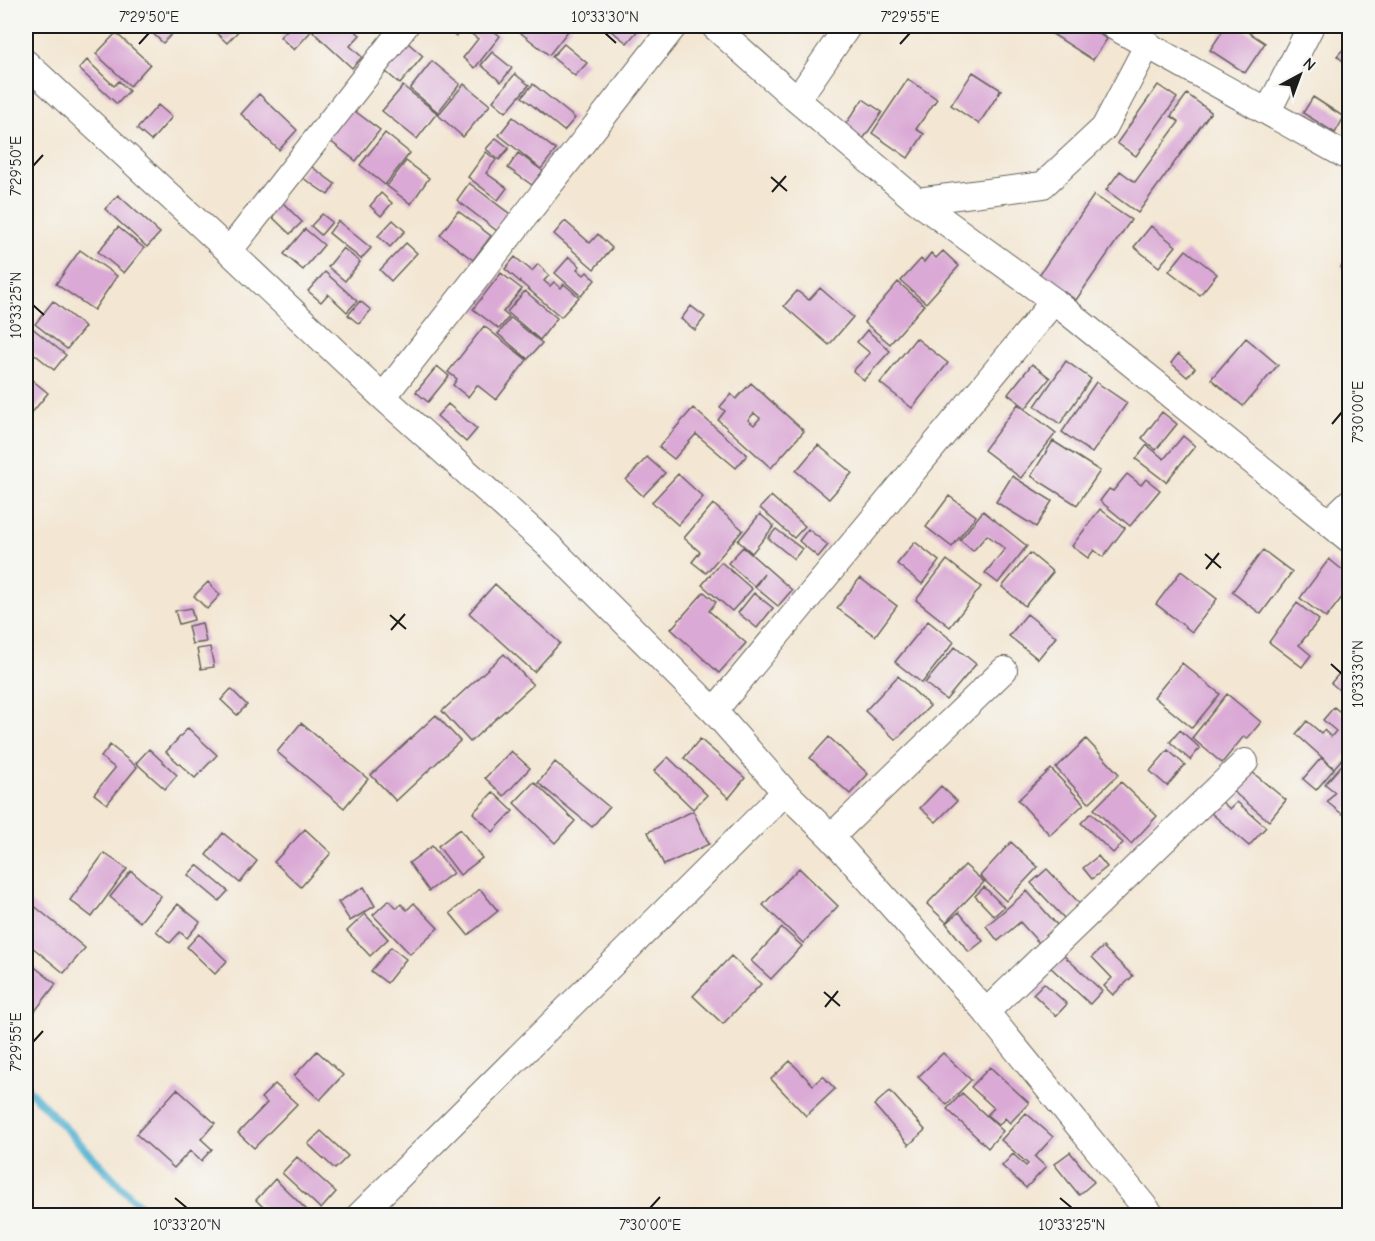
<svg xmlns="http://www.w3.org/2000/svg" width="1375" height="1241" font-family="'Comic Neue',sans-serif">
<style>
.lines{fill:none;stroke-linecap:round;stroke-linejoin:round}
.stream{stroke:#52b2d1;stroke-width:8}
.building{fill:#daa9d5;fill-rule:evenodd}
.minor-casing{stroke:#67635c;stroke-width:28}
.minor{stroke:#fff;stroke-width:26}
.ticks{fill:none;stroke:#1c1c1c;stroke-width:2}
.neatline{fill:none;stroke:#1c1c1c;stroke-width:2}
.ticks-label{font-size:15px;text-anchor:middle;fill:#1c1c1c}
</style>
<rect width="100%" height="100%" fill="#f6f6f2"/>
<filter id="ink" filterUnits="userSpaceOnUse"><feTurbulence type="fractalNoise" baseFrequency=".0167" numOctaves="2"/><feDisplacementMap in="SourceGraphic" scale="12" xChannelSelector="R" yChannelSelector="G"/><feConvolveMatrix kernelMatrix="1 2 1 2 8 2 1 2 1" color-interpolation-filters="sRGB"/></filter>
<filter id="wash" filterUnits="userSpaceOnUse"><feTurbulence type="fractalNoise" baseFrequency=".008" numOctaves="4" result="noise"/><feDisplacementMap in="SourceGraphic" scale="24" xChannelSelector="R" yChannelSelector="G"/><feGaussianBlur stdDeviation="1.35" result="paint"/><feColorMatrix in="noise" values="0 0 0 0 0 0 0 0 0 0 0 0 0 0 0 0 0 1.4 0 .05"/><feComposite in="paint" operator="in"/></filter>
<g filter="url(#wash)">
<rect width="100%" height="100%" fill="#f3e6d2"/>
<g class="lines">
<path class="stream" d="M26,1087L149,1216"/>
</g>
<g id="blocks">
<path class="building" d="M145,26H180L163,43Z
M209,26H243L227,43Z
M291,26H316L294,50L280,37Z
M318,26H350L360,35L350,46L362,57L352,68L313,32Z
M443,26H465L456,36Z
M476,26H488L500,36L475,68L463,58L478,39L470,33Z
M512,26H572L549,55Z
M605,26H637L640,28L627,43Z
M1040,26H1087L1107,39L1093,60Z
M1226,26H1239L1265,43L1245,73L1210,50Z
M116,33L150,64L130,86L96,54Z
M401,37L423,56L400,84L378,65Z
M1350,42V67L1337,56Z
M564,44L587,63L575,76L552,57Z
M492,52L512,68L501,82L481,65Z
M87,60L114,86L119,81L129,91L117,104L79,69Z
M432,61L460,84L438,112L410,89Z
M973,72L1001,90L979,124L951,105Z
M515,74L529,85L506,112L493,101Z
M908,79L937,99L916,129L924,134L908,158L872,133Z
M464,84L490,105L463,137L438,115Z
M533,84L575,118L564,131L522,97Z
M1158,85L1177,98L1136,156L1117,143Z
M403,86L437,113L417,139L382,111Z
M259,94L297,130L279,150L241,114Z
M1187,94L1211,112L1138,213L1106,190L1120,171L1135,182L1179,122L1171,116Z
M1313,97L1344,117L1335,133L1303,113Z
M863,99L882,112L861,142L842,129Z
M158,105L172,117L151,141L137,129Z
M348,106L380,130L356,161L325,137Z
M513,117L556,150L541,169L499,135Z
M385,133L410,153L385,185L360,165Z
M496,138L509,148L499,160L486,149Z
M486,152L496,160L486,173L507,188L498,200L468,177Z
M518,153L543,171L532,185L508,168Z
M406,161L429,178L411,204L387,186Z
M308,164L335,184L328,195L300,176Z
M469,183L510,214L497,231L457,200Z
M381,193L392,203L381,216L370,206Z
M118,195L160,233L147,247L105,209Z
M1094,195L1131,220L1076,300L1039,275Z
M280,200L302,222L290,234L268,213Z
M458,211L491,236L473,260L440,235Z
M322,214L332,222L321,235L311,226Z
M393,220L405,231L390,247L378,236Z
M338,221L371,248L361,259L329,233Z
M565,221L590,243L598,234L612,248L594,269L554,234Z
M1151,226L1176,246L1159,267L1134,247Z
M118,227L144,248L124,273L98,252Z
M305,229L324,245L303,270L284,254Z
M406,243L417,253L391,281L380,270Z
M343,248L360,262L345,281L328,267Z
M80,250L117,276L94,310L56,284Z
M1186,250L1217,274L1200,295L1169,271Z
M943,251L959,266L926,303L901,281L921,259L924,262L931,253L936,258Z
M1350,256V273L1341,267Z
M515,257L532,271L538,264L549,275L544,281L550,286L554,282L561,288L564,284L579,297L561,317L505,269Z
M569,257L580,266L577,269L584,275L587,272L595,280L581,296L555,273Z
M325,272L357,301L347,312L328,294L321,302L308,291Z
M501,273L522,289L503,312L509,317L499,329L473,309Z
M898,282L924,305L890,344L864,322Z
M820,288L853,317L829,345L784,306L797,291L809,300Z
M525,291L557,318L540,340L507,312Z
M53,301L85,327L67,349L35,324Z
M360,301L371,310L359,324L348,315Z
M691,306L705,317L695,330L681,319Z
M511,318L542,343L528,359L498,334Z
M484,326L527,360L496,400L477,385L468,397L453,385L457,379L448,372Z
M31,327L66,355L54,370L26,347V334Z
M867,330L890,351L864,380L853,371L870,353L857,342Z
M916,338L948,363L912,408L880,383Z
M1246,338L1278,365L1243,406L1211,379Z
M1178,354L1195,368L1187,377L1171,363Z
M1066,361L1091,379L1060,424L1035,406Z
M1032,364L1050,378L1026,408L1008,394Z
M437,366L449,376L428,402L416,392Z
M26,375L48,393L26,420Z
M1096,382L1127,403L1092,453L1062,432Z
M751,383L804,431L771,468L718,420L725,411L720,407L731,394L736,399ZM754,413L760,418L754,425L748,420Z
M448,404L477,429L466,442L437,416Z
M1018,404L1056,433L1021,478L984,450Z
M693,408L747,455L736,468L696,434L674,459L659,447Z
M1162,412L1177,424L1156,450L1142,438Z
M1183,436L1195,446L1166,482L1136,459L1147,445L1164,459Z
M1053,441L1100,471L1077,505L1031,476Z
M818,445L852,473L829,499L796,471Z
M647,457L665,473L643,496L626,480Z
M678,474L703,497L678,525L652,502Z
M1127,474L1141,485L1146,479L1160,490L1130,526L1100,501L1109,489L1113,491Z
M1012,476L1052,501L1036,527L996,502Z
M771,496L805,526L794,538L760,508Z
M949,496L976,516L952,547L926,527Z
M713,504L743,530L706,573L692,562L700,552L684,538Z
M1100,509L1125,528L1103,557L1094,550L1088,558L1072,546Z
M983,511L1027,546L998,583L985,573L1005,549L987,535L973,551L960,540Z
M760,514L774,526L752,553L738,541Z
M776,529L802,549L794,559L768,538Z
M808,529L828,545L818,557L799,541Z
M915,542L939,561L922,584L897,564Z
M743,547L792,590L778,606L755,587L764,574L754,586L728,563Z
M1263,550L1292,572L1261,614L1232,592Z
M1030,553L1053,572L1025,606L1002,587Z
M1329,559L1350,576V587L1326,618L1300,598Z
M947,560L981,587L950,627L916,600Z
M721,562L752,589L732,611L702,585Z
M1181,571L1217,599L1192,632L1156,604Z
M860,578L897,606L875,636L837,608Z
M208,582L220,595L207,609L194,596Z
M495,584L560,643L534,672L469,613Z
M704,592L716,602L709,611L746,643L719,673L671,629Z
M754,593L773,608L757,628L738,613Z
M1297,603L1319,620L1299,645L1311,655L1302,667L1269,642Z
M191,608L194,620L179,624L175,611Z
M1027,614L1056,637L1038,659L1009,636Z
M928,621L954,642L922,683L895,662Z
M202,623L206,642L192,644L188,626Z
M210,647L214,667L201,669L197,649Z
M955,647L976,664L946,700L925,683Z
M504,654L533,685L470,742L442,711Z
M1350,661V699L1331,683Z
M1182,663L1220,694L1192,728L1154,697Z
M898,676L930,706L896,740L865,711Z
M231,689L247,705L237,715L221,700Z
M1227,694L1261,722L1247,739L1244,736L1222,763L1192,738Z
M1334,707L1350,720V750L1334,768L1296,734L1307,721L1321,733L1324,730L1331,737L1336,731L1323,720Z
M436,715L460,741L396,801L371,775Z
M301,723L368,779L344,808L277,752Z
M188,728L217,755L195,778L166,752Z
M1180,730L1200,748L1190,760L1170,742Z
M829,737L868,774L850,794L810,758Z
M700,739L745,778L729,798L684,758Z
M1086,739L1119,774L1089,803L1056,768Z
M110,745L137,767L107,804L94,794L115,768L101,757Z
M149,749L177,775L165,789L136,763Z
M1168,750L1185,765L1167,786L1150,771Z
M511,751L530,768L504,796L485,778Z
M668,757L707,795L693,809L654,771Z
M1321,758L1334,769L1316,790L1303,779Z
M1347,759L1350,761V805L1342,814L1327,802L1335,792L1325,784Z
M555,762L609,807L592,827L538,783Z
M1247,768L1286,800L1269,821L1230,789Z
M1051,769L1084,804L1050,835L1018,800Z
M534,782L575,821L555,843L514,803Z
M1121,782L1157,816L1131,844L1094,809Z
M941,786L957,801L936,822L920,808Z
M493,792L513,811L493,832L473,813Z
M1222,802L1230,809L1237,802L1266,827L1249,846L1211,813Z
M693,811L709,844L664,865L648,832Z
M1091,813L1123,843L1113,853L1081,823Z
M305,829L331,853L301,887L274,862Z
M460,829L482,858L460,875L438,846Z
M223,833L257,861L240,883L206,855Z
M1011,842L1038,867L1006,901L980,876Z
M432,846L453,873L429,891L409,863Z
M104,853L127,869L92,917L70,900Z
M1098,856L1107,867L1092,879L1083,868Z
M197,865L228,891L219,901L188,875Z
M965,865L984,882L946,922L927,904Z
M799,868L838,906L803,943L763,905Z
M1047,869L1081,905L1065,919L1031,883Z
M131,871L161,896L140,922L110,897Z
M364,887L375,906L350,921L338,902Z
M984,887L1004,907L994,916L975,896Z
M480,889L498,911L468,935L450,913Z
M1027,891L1058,926L1039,943L1020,922L998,941L986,926Z
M26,899L85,948L64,973L26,942Z
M389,900L397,908L401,904L407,910L414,903L438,928L410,954L373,915Z
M178,904L200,922L187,938L180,932L170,943L156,931Z
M959,912L983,941L969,952L946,923Z
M365,914L388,939L370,956L347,931Z
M782,928L802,946L771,979L751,961Z
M199,934L227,961L215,974L187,947Z
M391,947L406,959L387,983L371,971Z
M1103,947L1133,976L1113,995L1104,986L1112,978L1092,957Z
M1060,952L1102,991L1090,1004L1048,965Z
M731,956L761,984L723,1024L693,996Z
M26,960L56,984L35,1011L26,1004Z
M1044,983L1067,1004L1056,1016L1033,994Z
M317,1051L343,1075L320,1100L294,1076Z
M943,1053L971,1080L947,1105L918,1077Z
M790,1061L813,1085L823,1076L835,1089L806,1116L771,1079Z
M990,1067L1029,1103L1010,1123L1005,1118L999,1125L987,1115L994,1108L971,1087Z
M275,1084L297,1104L254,1148L238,1133L267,1103L261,1098Z
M177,1089L215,1123L201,1139L212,1149L201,1161L190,1151L174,1168L136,1134Z
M890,1091L925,1130L909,1145L874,1105Z
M962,1093L1003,1131L988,1148L947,1109Z
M1026,1113L1053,1137L1035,1157L1046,1167L1026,1188L1002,1166L1013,1154L1026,1166L1028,1164L1001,1140Z
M321,1131L348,1156L335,1169L308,1144Z
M1070,1152L1094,1182L1079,1195L1054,1164Z
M297,1157L336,1192L321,1209L282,1173Z
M275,1179L313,1216H272L256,1200Z"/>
</g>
</g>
<g filter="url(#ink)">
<use href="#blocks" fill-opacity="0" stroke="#67635c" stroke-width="1.5"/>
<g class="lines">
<defs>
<path id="minor" d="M714,26L797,100L917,201L1054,301L1350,540
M1113,26L1350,158
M26,63L229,251L383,397L547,544L714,711L785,792L831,837L986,1012L1152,1216
M797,100L848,26
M1268,111L1311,26
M917,201L1043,185L1104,128L1148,44
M229,251L405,26
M383,397L674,26
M1329,522L1350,502
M714,711L1054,301
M831,837L1004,670
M986,1012L1245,762
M359,1216L785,792"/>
</defs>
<use href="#minor" class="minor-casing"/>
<use href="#minor" class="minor"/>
</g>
</g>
<path class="ticks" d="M605,33L616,43M139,44L149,33M900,44L910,33M33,166L43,155M771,177L787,191M772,192L786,176M33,305L44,315M1332,424L1342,412M1205,554L1221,568M1206,569L1219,553M390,615L406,629M391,630L405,614M1331,664L1342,674M824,992L840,1006M825,1007L838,991M33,1042L43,1031M175,1198L187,1208M1060,1198L1072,1208M650,1208L660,1197"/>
<rect width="1375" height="1241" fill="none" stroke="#f6f6f2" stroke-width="66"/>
<g transform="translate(1300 75) rotate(41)" stroke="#f6f6f2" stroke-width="4.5" paint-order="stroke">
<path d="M0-4.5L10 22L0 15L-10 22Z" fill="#1c1c1c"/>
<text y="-9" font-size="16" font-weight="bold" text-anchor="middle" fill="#1c1c1c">N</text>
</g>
<rect x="33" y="33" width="1309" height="1175" class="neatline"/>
<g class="ticks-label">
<text x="149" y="22">7°29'50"E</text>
<text x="605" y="22">10°33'30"N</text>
<text x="910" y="22">7°29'55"E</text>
<text transform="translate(16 166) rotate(-90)" y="5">7°29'50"E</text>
<text transform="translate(16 305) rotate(-90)" y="5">10°33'25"N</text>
<text transform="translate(1358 412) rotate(-90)" y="5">7°30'00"E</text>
<text transform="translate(1358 674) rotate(-90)" y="5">10°33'30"N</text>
<text transform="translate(16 1042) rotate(-90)" y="5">7°29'55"E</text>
<text x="187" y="1230">10°33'20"N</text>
<text x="650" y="1230">7°30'00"E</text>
<text x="1072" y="1230">10°33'25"N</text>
</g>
</svg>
